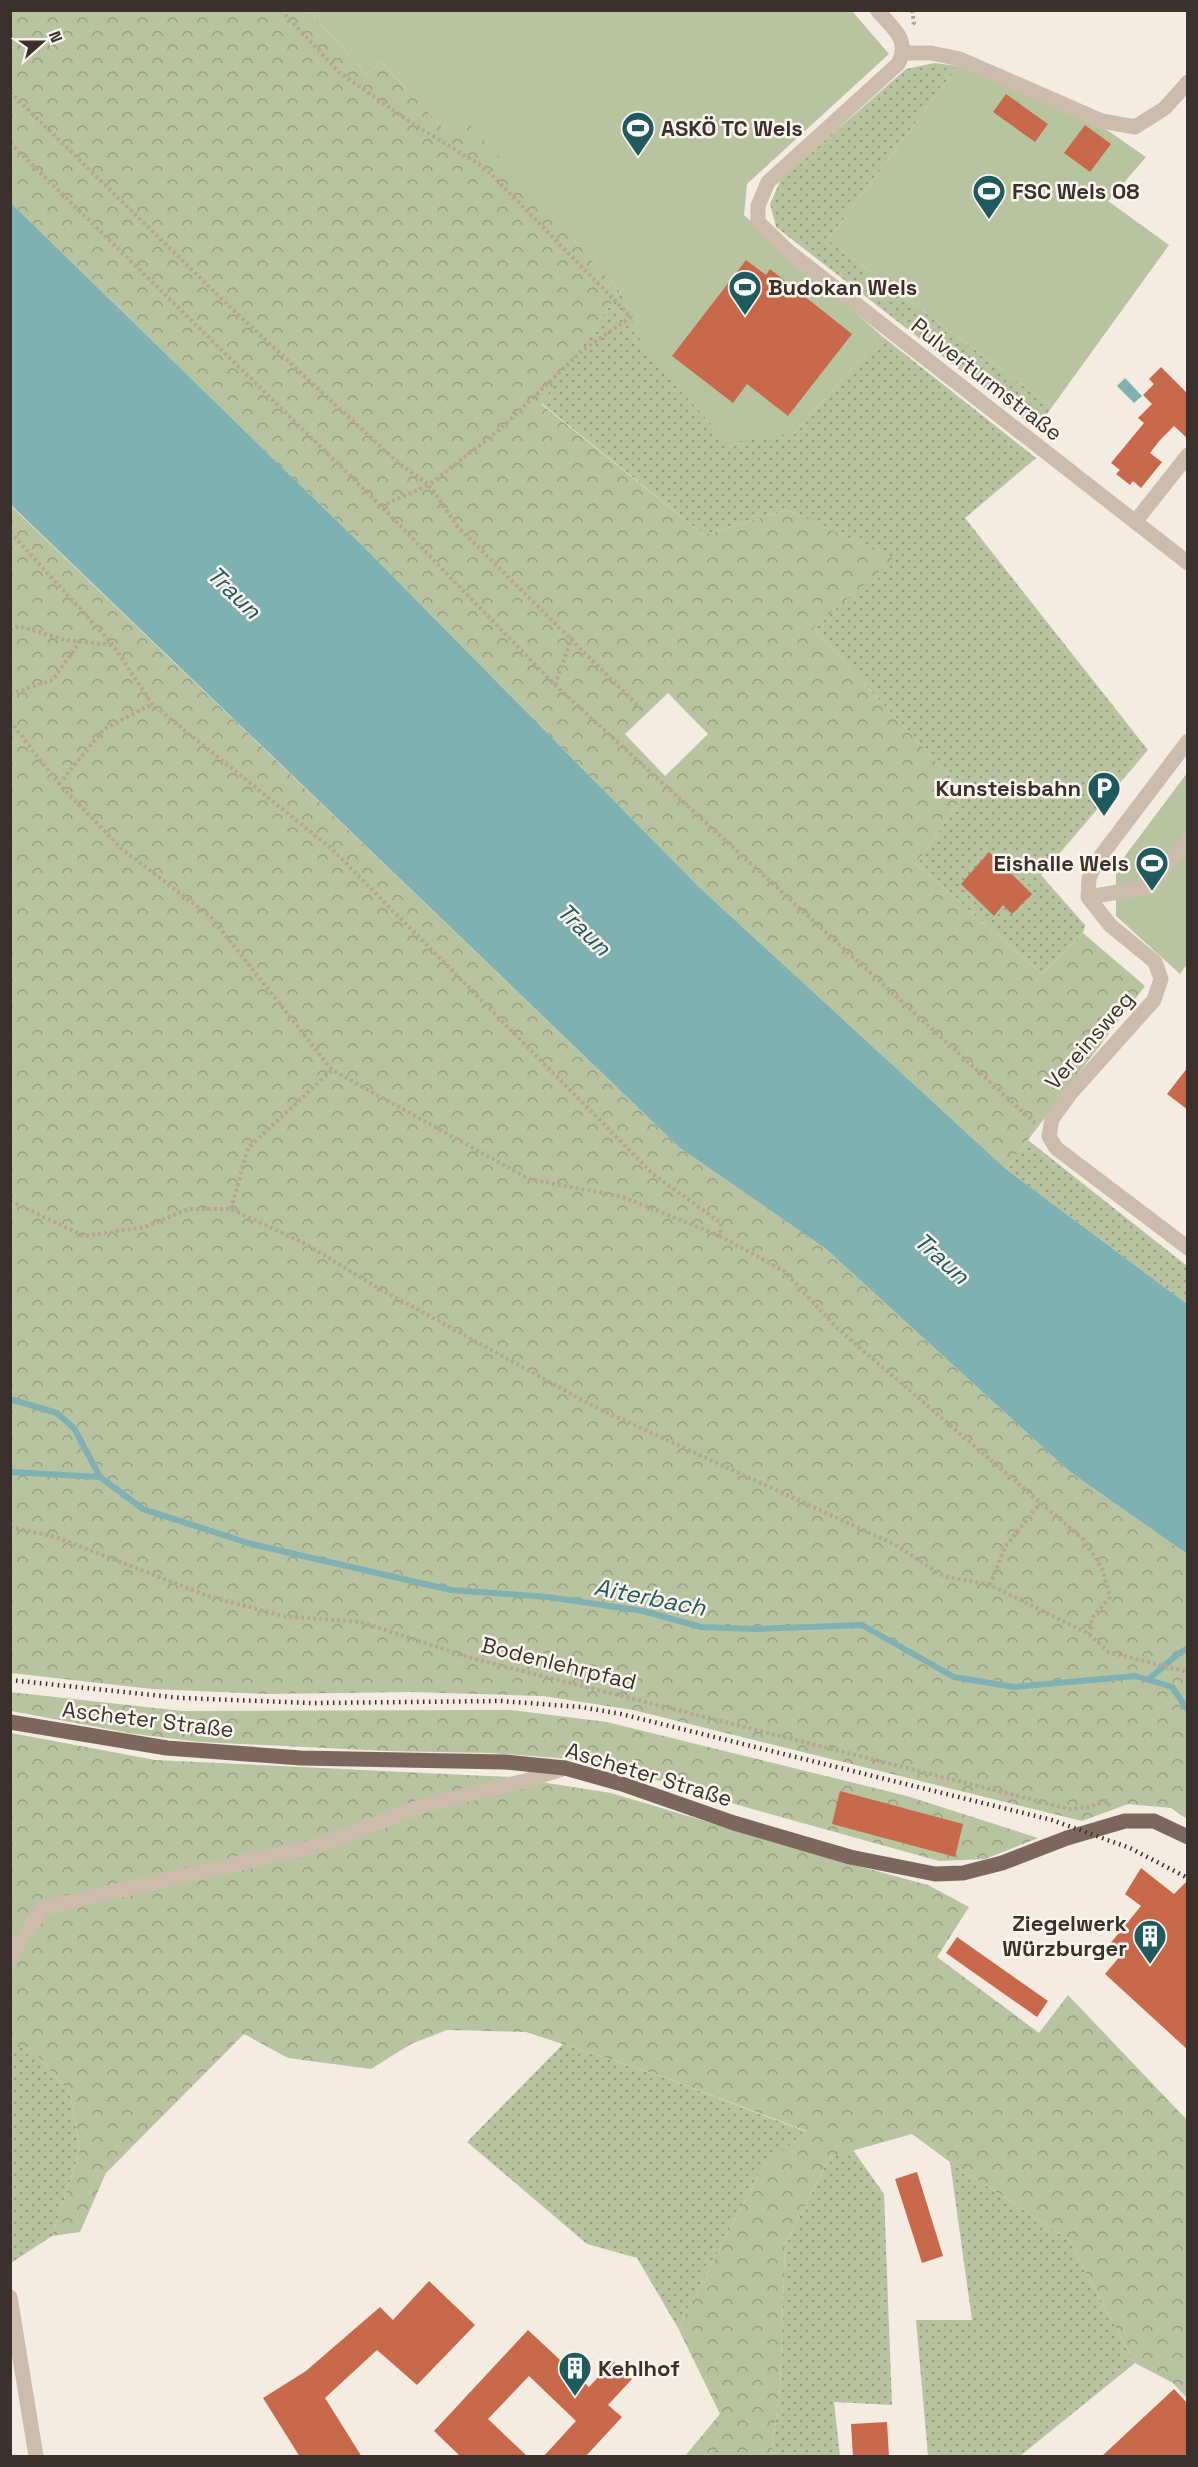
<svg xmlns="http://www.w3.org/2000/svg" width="1198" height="2467" font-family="'Space Grotesk',sans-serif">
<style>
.grass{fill:url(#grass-dots)}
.forest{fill:url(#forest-crowns);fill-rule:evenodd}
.pitch{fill:#b8c4a0}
.water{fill:#7fb0b2}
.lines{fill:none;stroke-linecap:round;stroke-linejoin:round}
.stream{stroke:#7fb0b2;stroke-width:6}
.building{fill:#c8694b}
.path{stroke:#b9a596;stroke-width:4;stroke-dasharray:3 3;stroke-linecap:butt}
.minor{stroke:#cdbbac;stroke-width:15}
.major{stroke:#7d675c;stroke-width:15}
.rail{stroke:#3b302b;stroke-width:4.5;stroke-dasharray:1.5 4.5;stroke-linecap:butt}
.labels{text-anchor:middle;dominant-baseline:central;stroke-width:5;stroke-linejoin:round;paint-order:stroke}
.poi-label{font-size:22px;font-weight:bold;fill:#3b302b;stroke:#fbf5ee;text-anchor:start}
.street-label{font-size:22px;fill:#3b302b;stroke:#fbf5ee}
.water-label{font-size:24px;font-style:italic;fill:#1f5a5e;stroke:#fbf5ee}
</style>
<defs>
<pattern id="grass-dots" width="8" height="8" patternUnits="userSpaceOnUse" patternTransform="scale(1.5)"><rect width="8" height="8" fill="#b8c4a0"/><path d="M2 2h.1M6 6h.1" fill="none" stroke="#97a083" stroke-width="1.8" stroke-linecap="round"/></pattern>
<pattern id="forest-crowns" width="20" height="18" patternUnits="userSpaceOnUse" patternTransform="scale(1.5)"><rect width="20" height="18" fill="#b8c4a0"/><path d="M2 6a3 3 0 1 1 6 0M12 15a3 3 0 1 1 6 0" fill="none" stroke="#97a083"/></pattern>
</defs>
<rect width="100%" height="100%" fill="#f4ebe1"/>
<path class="grass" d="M934,63L958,66L828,240L1052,407L1036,429L776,227L770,204L781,179L906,69Z
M620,291L794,433L882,336L1036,458L965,518L1148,750L1041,875L1085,925L1083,933L1042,974L916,864L965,793L813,628L893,559L787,510L704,535L541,403Z
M1028,1140L1187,1266V1304L1006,1169Z
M563,2044L664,2077L807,2132L763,2167L678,2328L637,2258L587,2244L467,2142Z
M11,2047H30L70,2093L80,2150L52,2236L11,2263Z
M853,2150L884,2194L892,2405L834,2402L840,2456H771L780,2389L785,2245L830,2157Z
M950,2162L1068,2239L1135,2363L1020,2456H928L916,2320H972Z"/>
<path class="forest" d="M10,11H309L367,75L381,62L446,131L464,117L620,291L541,404L704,535L787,510L894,559L813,628L965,793L916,864L1042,974L1083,933L1145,986L1006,1169L699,887L369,552L11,203ZM668,693L708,734L665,776L625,734Z
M10,505L680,1148L826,1249L1070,1472L1187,1554V1819L1171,1808L1128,1804L1082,1821L633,1710L543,1696L411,1692L266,1694L152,1689L11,1673Z
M10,1692L182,1711L511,1710L607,1722L907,1796L1038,1838L985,1859L939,1861L745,1807L595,1761L491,1753L386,1751L200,1742L135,1734L11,1711Z
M11,1733L155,1760L509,1777L611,1793L818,1855L928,1885L969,1907L937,1957L1039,2033L1068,1995L1187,2120V2398L1173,2383L1135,2363L1068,2239L950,2162L912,2134L830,2157L785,2245L780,2389L771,2456H685L720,2414L678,2328L763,2167L806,2131L664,2077L526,2032L447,2030L411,2044L371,2069L288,2058L244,2034L106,2173L80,2232L52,2236L80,2150L70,2093L30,2047H11Z"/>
<path class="pitch" d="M309,11H852L889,54L747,184L744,215L882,336L794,433L729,443L646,354L620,291L464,118L446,131L381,62L367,75Z
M958,66L1107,130L1146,157L1108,201L1169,245L1052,407L828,240Z
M1187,773V964L1180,974L1116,916V868Z"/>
<path class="water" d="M11,203L369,552L699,887L1006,1169L1187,1304V1554L1070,1472L826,1249L680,1148L11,505Z
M1125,378L1142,396L1134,403L1117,386Z"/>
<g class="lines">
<path class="stream" d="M10,1399L57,1413L74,1428L100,1477
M10,1472L100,1477L143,1509L251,1544L451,1590L548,1597L643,1611L701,1627L756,1629L862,1625L954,1677L1014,1687L1136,1676L1172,1687L1188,1710
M1149,1679L1179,1653L1188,1648"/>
</g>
<path class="building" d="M1006,94L1048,124L1035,142L993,112Z
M1085,125L1111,144L1090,172L1064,153Z
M746,260L766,275L770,269L852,334L788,416L747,384L733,403L672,356Z
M1161,367L1188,394V439L1174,426L1160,440L1150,453L1162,462L1141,488L1133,481L1130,485L1116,474L1120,470L1111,463L1144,423L1138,418L1152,404L1143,395L1154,384L1149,379Z
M989,852L1032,894L1012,914L1003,905L994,916L961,884Z
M1188,1067V1110L1167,1094Z
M840,1791L963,1824L955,1857L832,1824Z
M1141,1868L1174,1894L1188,1880V2050L1105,1974L1121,1955L1109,1945L1141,1906L1125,1894Z
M957,1937L1048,2001L1037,2017L946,1953Z
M917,2172L943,2256L922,2263L895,2179Z
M429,2281L475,2325L417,2385L377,2350L325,2398L362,2457H300L263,2398L306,2371L380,2307L393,2320Z
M528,2330L589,2387L613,2361L632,2379L608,2405L622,2417L585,2457H543L576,2421L529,2376L488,2419L528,2457H461L434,2431Z
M1174,2389L1188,2404V2457H1101Z
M887,2422L889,2457H853L851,2424Z"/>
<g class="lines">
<path class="path" d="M281,10L339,72L410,122L485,168L631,317L583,350L499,430L429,485L457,526L637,705
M912,10L914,23L912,26
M10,92L231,308L395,460L429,485
M10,143L381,506L555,685L1035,1123
M381,506L429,485
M10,532L113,645L152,704L332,849L653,1174L721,1223L720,1236L784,1271L838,1329L1084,1540L1102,1568L1110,1597L1092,1618L1089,1634
M10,630L19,626L65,640L112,645
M555,685L572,637
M10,694L53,680L80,641
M10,721L59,784L122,849L211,917L332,1070L529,1179L623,1197L720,1236
M59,784L104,729L152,704
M10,1201L84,1236L145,1227L188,1209H231L306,1244L373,1285L597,1408L894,1544L943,1576L990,1585L1089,1634L1108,1652L1188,1672
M231,1209L248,1148L332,1070
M10,1527L56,1537L208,1596L283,1616L361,1622L471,1658L1069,1809L1089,1807L1106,1801L1112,1808
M990,1585L1005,1547L1040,1503"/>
<path class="minor" d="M877,10C892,28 911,39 898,64L768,182L758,206V222L788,251L1188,563
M904,53H931L960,59L1102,121L1135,127L1165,108L1188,82
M1135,522L1188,455
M1188,741L1097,861L1089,878L1088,897L1110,925L1155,962L1161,979L1154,1000L1070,1094L1052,1119L1049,1136L1056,1148L1188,1248
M1088,897L1149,887L1188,840
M10,1957L43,1908L324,1844L424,1805L525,1781L565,1768
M10,2297L36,2456"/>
<path class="major" d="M10,1722L167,1748L301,1758L505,1762L565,1768L622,1784L734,1823L850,1857L935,1874L963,1873L1002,1863L1067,1838L1125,1821H1154L1188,1837"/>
<path class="rail" d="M10,1680L181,1698L312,1703L501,1701L581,1707L621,1714L1052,1820L1130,1848L1188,1878"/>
</g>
<defs>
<symbol id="stadium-pin" viewBox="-11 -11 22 30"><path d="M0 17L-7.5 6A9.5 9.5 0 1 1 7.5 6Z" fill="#1f5a5e" stroke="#fbf5ee"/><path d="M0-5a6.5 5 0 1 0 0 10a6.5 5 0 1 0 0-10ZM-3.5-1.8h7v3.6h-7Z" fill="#fff"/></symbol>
<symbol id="parking-pin" viewBox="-11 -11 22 30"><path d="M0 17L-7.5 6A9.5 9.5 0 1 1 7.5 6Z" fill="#1f5a5e" stroke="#fbf5ee"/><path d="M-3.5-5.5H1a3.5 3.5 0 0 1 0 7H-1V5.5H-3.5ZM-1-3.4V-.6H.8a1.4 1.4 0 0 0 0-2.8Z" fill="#fff"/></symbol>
<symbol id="building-pin" viewBox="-11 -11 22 30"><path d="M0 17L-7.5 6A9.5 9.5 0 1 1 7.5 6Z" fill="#1f5a5e" stroke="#fbf5ee"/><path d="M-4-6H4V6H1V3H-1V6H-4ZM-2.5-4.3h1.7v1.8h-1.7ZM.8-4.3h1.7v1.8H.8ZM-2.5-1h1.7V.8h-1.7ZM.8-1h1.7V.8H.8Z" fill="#fff"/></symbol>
</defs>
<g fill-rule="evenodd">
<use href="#stadium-pin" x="619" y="109" width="38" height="52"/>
<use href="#stadium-pin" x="970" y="172" width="38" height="52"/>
<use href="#stadium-pin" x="726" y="268" width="38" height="52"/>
<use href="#parking-pin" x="1085" y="769" width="38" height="52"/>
<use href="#stadium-pin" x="1133" y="844" width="38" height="52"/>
<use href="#building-pin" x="1131" y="1917" width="38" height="52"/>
<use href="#building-pin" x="556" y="2349" width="38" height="52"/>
</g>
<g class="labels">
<g class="poi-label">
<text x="661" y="128">ASKÖ TC Wels</text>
<text x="1012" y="191">FSC Wels 08</text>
<text x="768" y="287">Budokan Wels</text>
<text x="1081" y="788" text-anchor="end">Kunsteisbahn</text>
<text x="1129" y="863" text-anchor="end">Eishalle Wels</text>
<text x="1127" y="1923" text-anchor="end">Ziegelwerk<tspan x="1127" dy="25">Würzburger</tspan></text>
<text x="598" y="2368">Kehlhof</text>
</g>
<g class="street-label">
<text transform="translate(987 379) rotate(38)">Pulverturmstraße</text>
<text transform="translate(1089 1040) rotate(-49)">Vereinsweg</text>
<text transform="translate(559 1663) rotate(14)">Bodenlehrpfad</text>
<text transform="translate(148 1719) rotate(7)">Ascheter Straße</text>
<text transform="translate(649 1774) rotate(17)">Ascheter Straße</text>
</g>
<g class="water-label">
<text transform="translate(234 592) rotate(44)">Traun</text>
<text transform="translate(584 929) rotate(44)">Traun</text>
<text transform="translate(942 1258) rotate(42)">Traun</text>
<text transform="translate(650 1597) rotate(11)">Aiterbach</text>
</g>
</g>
<rect width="1198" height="2467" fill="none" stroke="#3b302b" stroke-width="24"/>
<g transform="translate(42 42) rotate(69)" stroke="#fbf5ee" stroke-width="4.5" paint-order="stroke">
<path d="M0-4.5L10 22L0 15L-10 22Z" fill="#3b302b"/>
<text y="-9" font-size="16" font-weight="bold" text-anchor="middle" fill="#3b302b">N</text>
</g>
</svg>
